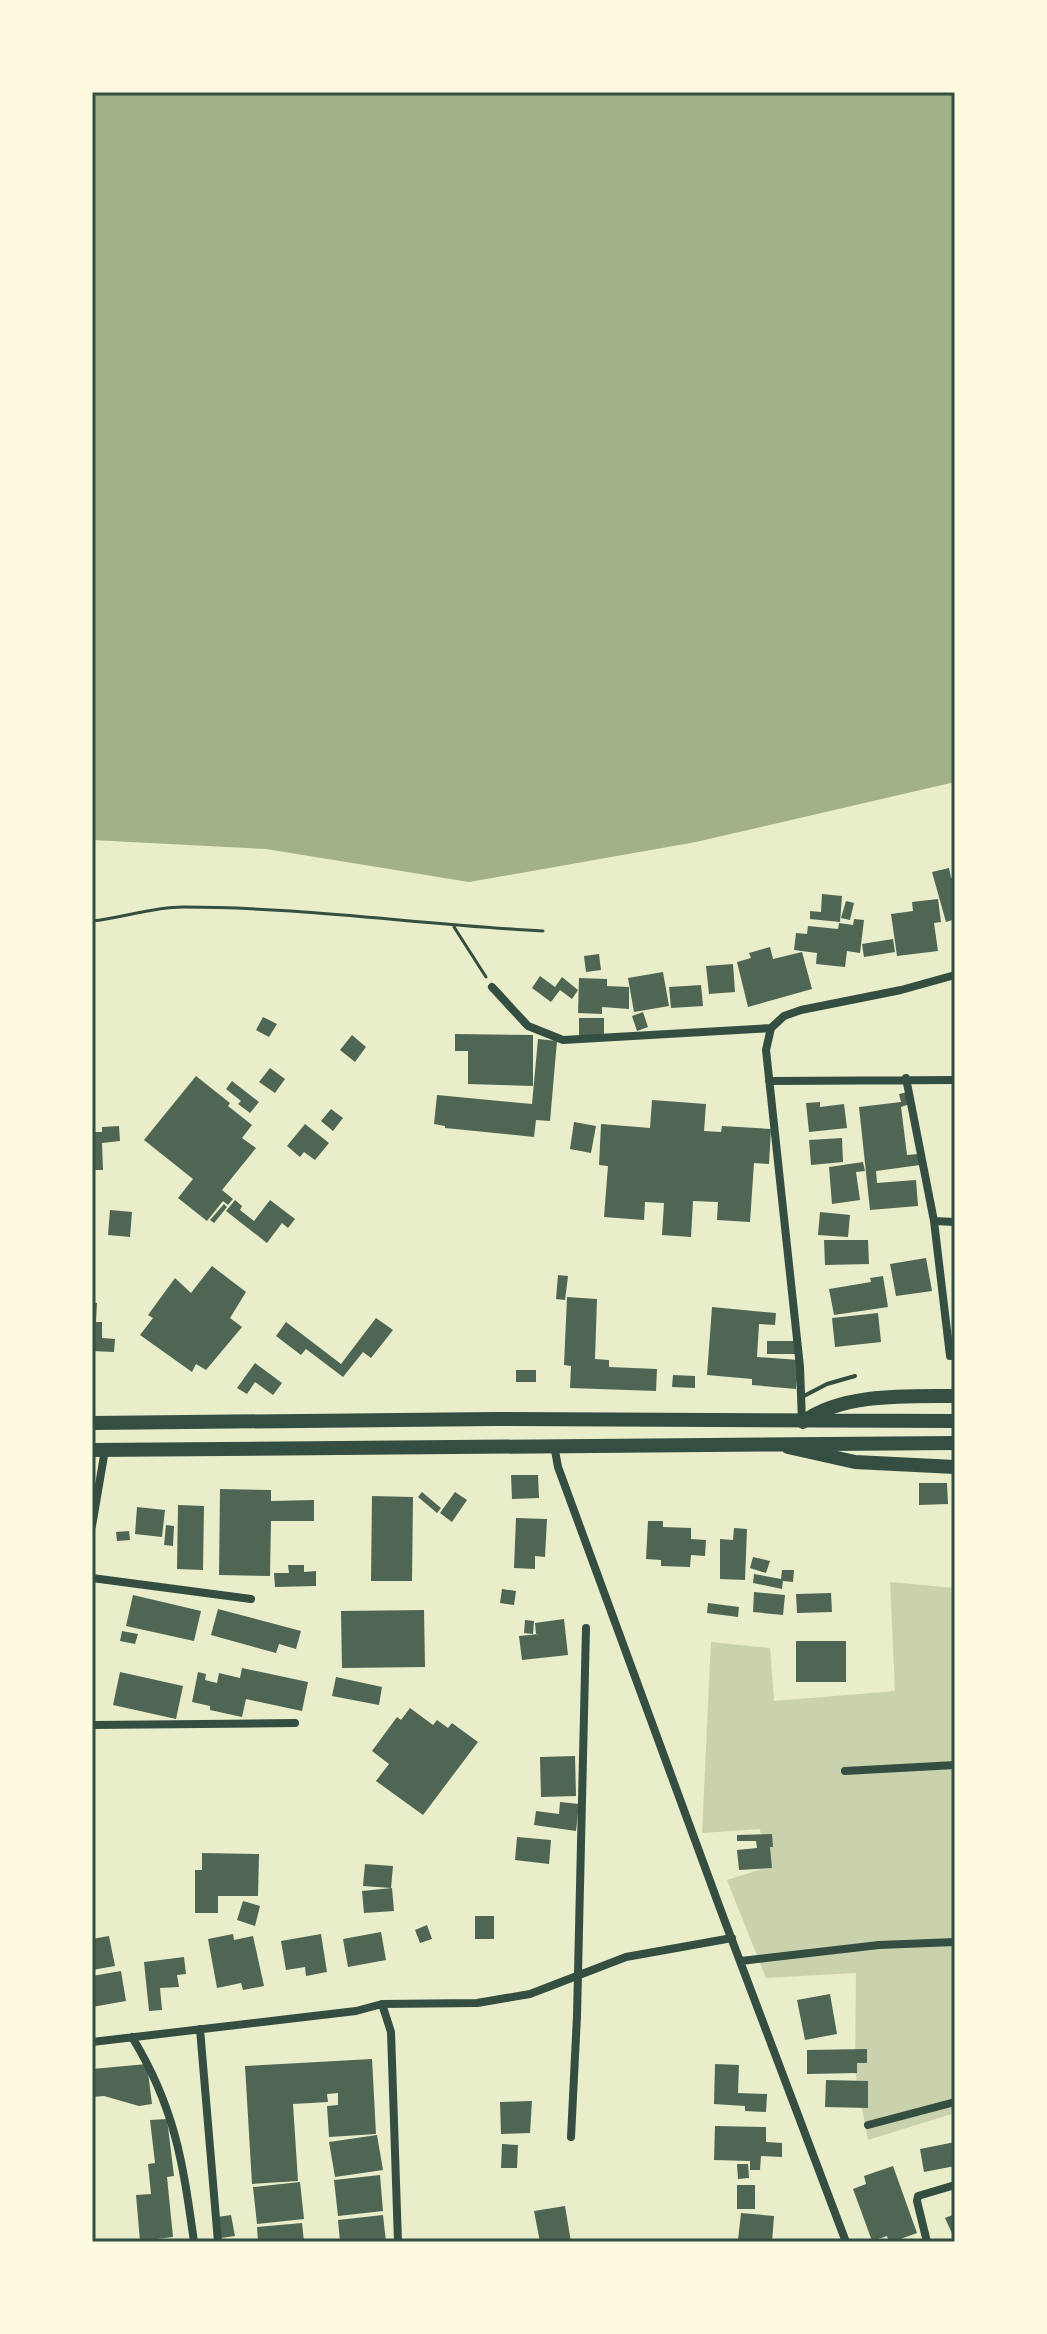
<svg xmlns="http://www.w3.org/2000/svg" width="1047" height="2334" font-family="Poppins,sans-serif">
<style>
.green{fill:#cad2ad}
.water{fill:#a3b18a}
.building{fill:#4f6655}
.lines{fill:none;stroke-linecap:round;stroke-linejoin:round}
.path{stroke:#344e41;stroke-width:3}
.service{stroke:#344e41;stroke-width:4}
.minor{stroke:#344e41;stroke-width:8}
.primary{stroke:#344e41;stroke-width:14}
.neatline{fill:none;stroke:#344e41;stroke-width:3}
</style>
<rect width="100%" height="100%" fill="#e9edc9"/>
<path class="green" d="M890,1582L955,1588V2113L868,2140L855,2071L856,1973L766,1978L727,1880L765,1868L760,1829L702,1833L711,1642L770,1648L774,1701L895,1691Z"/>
<path class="water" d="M92,92H955V782L696,842L469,882L266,849L92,840Z"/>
<path class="building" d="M949,868L951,878L955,877V919L946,922L932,872Z
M822,894L842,896L840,922L810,919V911L821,912Z
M938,899L941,922L934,923L938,951L897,956L891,914L913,911L912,902Z
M846,901L854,903L850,920L841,918Z
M854,919L864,920L860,953L847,951L845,967L816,964L817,953L794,950L796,933L807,934L808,926L838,929L839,923L853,925Z
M893,939L895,952L864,957L862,944Z
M770,947L773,959L802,952L812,989L748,1007L737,962L751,958L749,953Z
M599,954L601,970L586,972L584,956Z
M733,964L735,992L709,994L706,966Z
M663,972L669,1006L634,1012L628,978Z
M540,976L555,987L562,977L578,990L572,999L560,990L551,1002L532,988Z
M579,978L607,979V986L629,987V1009L602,1007V1014L578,1013Z
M701,985L703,1006L671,1008L669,987Z
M643,1012L648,1027L637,1031L632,1016Z
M263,1017L277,1024L269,1037L256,1030Z
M579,1018H604V1035H579Z
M455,1034L533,1035V1086L468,1084V1051H455Z
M352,1035L366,1047L355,1062L340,1050Z
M538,1039L557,1041L550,1121L536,1120L534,1137L445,1128V1126L434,1124L437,1095L532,1104Z
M270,1068L285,1079L275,1093L259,1082Z
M196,1076L230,1103L228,1106L252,1125L242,1138L256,1148L222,1190L233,1199L228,1205L223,1201L207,1221L178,1198L193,1179L144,1140Z
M232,1081L259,1102L250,1113L238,1104L241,1101L226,1089Z
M908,1092L910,1104L901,1107L907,1155L918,1154L920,1165L876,1171L877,1183L916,1180L918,1206L870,1210L859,1107L901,1102L899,1094Z
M652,1100L706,1104L704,1131L721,1132L722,1126L771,1129L769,1164L754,1163L750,1222L717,1220L718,1202L693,1201L691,1237L662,1235L664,1203L645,1202L644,1220L604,1217L608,1166L599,1165L601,1124L650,1128Z
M820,1102V1107L844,1104L847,1128L809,1132L806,1103Z
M331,1109L343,1118L333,1131L321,1121Z
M574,1122L596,1126L591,1153L570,1149Z
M305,1124L329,1143L315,1160L304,1152L300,1157L287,1146Z
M119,1126L120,1141L102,1143L103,1170H92V1132H102V1127Z
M842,1138L843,1162L811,1165L809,1140Z
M863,1162L865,1171L856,1172L860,1200L832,1204L829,1167Z
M235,1200L242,1206L240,1210L254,1221L270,1200L295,1219L288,1228L282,1223L267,1243L226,1211Z
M224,1204L227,1207L214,1223L210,1220Z
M110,1210L132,1212L130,1237L108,1235Z
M820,1212L850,1215L848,1237L818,1235Z
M824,1240H868L869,1264L825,1265Z
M926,1258L932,1291L896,1296L890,1264Z
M212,1266L246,1292L230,1318L242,1327L206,1370L196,1364L192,1372L140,1335L153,1318L148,1315L175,1278L191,1293Z
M558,1275L568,1276L565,1300L556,1299Z
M883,1276L888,1307L834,1315L829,1289L871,1282L870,1278Z
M567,1297L597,1299L595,1359L609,1360V1367L657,1369L656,1391L570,1388L571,1366L564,1365Z
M92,1303H97L96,1322H102V1338L115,1339L114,1352L92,1351Z
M712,1307L776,1313L775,1325L759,1324L757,1357L799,1360L796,1389L752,1385V1379L707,1375Z
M878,1313L881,1342L835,1347L832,1318Z
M376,1318L393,1330L371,1358L363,1352L343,1377L306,1349L301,1355L276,1336L286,1322L341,1364Z
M767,1341H795V1354H767Z
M255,1363L282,1383L273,1395L255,1382L247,1394L237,1388Z
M516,1370H536V1382H516Z
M673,1375L695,1376V1388L672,1387Z
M511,1475H538L539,1498L512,1499Z
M919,1483H947L948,1504L919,1505Z
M220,1489L271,1490V1501L314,1500V1521H271L270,1576L219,1575Z
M422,1492L441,1508L437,1513L418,1497Z
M455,1492L467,1500L452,1522L440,1513Z
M372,1496L413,1497L412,1581H371Z
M178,1505L204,1506L203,1570L177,1569Z
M137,1507L165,1510L162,1537L135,1534Z
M516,1518L547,1519L545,1557L535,1556V1569L514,1568Z
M648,1521H663V1527L691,1528V1539L706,1540L705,1556L691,1555L690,1567L661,1566V1560L646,1559Z
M166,1525L174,1526L173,1546L164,1545Z
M734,1528L747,1529L745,1580L720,1579V1539L733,1540Z
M129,1531L130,1540L117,1541L116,1532Z
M753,1557L770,1561L766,1573L750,1568Z
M288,1565H304V1572L316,1571V1586L275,1587L274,1573H289Z
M782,1570H794L793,1582L783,1581L782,1589L753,1583L754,1574L781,1579Z
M502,1589L516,1591L514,1605L500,1603Z
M754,1592L785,1595L783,1615L753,1612Z
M831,1593L832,1612L797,1613L796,1594Z
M133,1595L201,1611L194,1641L126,1626Z
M708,1603L739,1607L738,1617L707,1613Z
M218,1609L301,1631L296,1649L279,1644L276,1653L211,1635Z
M424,1610L425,1667L342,1668L341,1611Z
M564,1619L568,1655L522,1660L519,1636L539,1634H536L535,1623Z
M525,1620L534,1621L533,1634L524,1633Z
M122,1631L138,1634L135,1644L120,1641Z
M796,1641H846V1682H796Z
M242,1668L308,1682L302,1711L246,1699L242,1717L210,1710V1706L192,1702L198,1672L206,1674L205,1680L217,1683L219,1673L240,1678Z
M120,1672L183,1686L176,1719L113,1705Z
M336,1677L382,1687L379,1705L332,1696Z
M410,1708L433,1725L437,1720L448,1728L452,1723L478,1742L423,1815L376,1781L389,1764L372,1751L397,1717L401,1720Z
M575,1756L576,1796L541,1797L540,1757Z
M560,1802L579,1804L576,1831L534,1825L536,1811L559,1814Z
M772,1834L773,1847H770L772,1868L739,1870L737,1850L757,1848L756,1841H737V1835Z
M517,1837L551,1840L549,1864L515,1860Z
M202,1853L259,1854L258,1896H218V1913H195V1870H202Z
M365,1864L393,1866L391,1888L363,1886Z
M392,1888L394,1911L364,1913L362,1891Z
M243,1901L260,1906L255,1926L237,1920Z
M475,1916H494V1939H475Z
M427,1925L432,1939L420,1943L415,1930Z
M381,1932L386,1960L348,1967L343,1939Z
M233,1934L234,1940L253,1936L264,1986L243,1990L241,1983L217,1988L208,1939Z
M321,1934L327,1972L306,1976L305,1967L286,1970L281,1941Z
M109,1936L115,1966L92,1970V1939Z
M184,1957L186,1974L177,1975L179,1987L160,1988L162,2010L149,2011L144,1962Z
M121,1971L126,2001L92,2007V1976Z
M830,1994L837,2034L805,2040L797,2000Z
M867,2049V2063H857V2073L807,2074V2050Z
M372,2059L376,2134L329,2137L327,2106L338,2105V2093L327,2094L328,2102L293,2104L298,2181L252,2184L245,2066Z
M147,2064L152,2104L139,2106L104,2096L92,2097V2069Z
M715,2064L739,2065L738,2093L767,2094L766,2112L745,2111V2106L714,2104Z
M826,2080L868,2081V2108L825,2107Z
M532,2101L530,2133L501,2134L500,2102Z
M167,2119L174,2176L167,2177L173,2237L140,2241L136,2195L151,2194L148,2164L155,2163L150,2120Z
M715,2126L766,2127V2142L782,2143V2157L761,2156L760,2170H750V2161L714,2160Z
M377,2135L383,2170L335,2177L329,2142Z
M955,2142V2166L924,2172L920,2149Z
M502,2144L518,2145L517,2168H501Z
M737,2164H748L749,2178L738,2179Z
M893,2166L917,2233L892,2242H889L887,2236L872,2241L853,2189L866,2184L864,2176Z
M380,2175L383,2211L338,2216L334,2180Z
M300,2182L304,2219L257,2224L253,2187Z
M737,2185H755V2209H737Z
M565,2206L571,2242H540L534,2211Z
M741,2213L774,2216L772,2242L738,2240Z
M955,2214V2240L945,2218Z
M231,2215L235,2236L221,2238L217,2217Z
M383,2215L386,2242H340L338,2220Z
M302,2223L304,2242H258L257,2227Z"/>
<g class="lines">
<path class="path" d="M92,921C122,918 152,907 183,907C303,907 423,925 543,931
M454,927L486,977"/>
<path class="service" d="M802,1397L827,1384L855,1376"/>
<path class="minor" d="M492,987L528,1026L563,1040L771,1028
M906,1078L934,1221L950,1356
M769,1081L955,1080
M934,1221L955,1222
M802,1422L800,1367L766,1050L771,1028L784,1016L801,1010L901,990L955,975
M554,1445L558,1467L721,1911L846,2242
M92,1526L105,1450
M92,1578L251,1599
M92,1725L295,1723
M845,1771L955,1765
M741,1961L879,1945L955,1942
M382,2004L477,2003L530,1994L626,1957L732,1938
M200,2029L218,2242
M132,2037C175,2107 183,2163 194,2242
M92,2042L356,2011L382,2004L391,2032L398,2242
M868,2125L955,2102
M571,2137L577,2016L586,1628
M927,2242L917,2201L918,2196L955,2185"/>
<path class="primary" d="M803,1422C842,1393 907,1396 955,1396
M92,1423L495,1419L955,1421
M788,1447L855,1462L955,1467
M92,1450L955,1443"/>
</g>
<rect width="1047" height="2334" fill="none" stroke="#fefae0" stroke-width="188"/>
<rect x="94" y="94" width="859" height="2146" class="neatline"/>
</svg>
